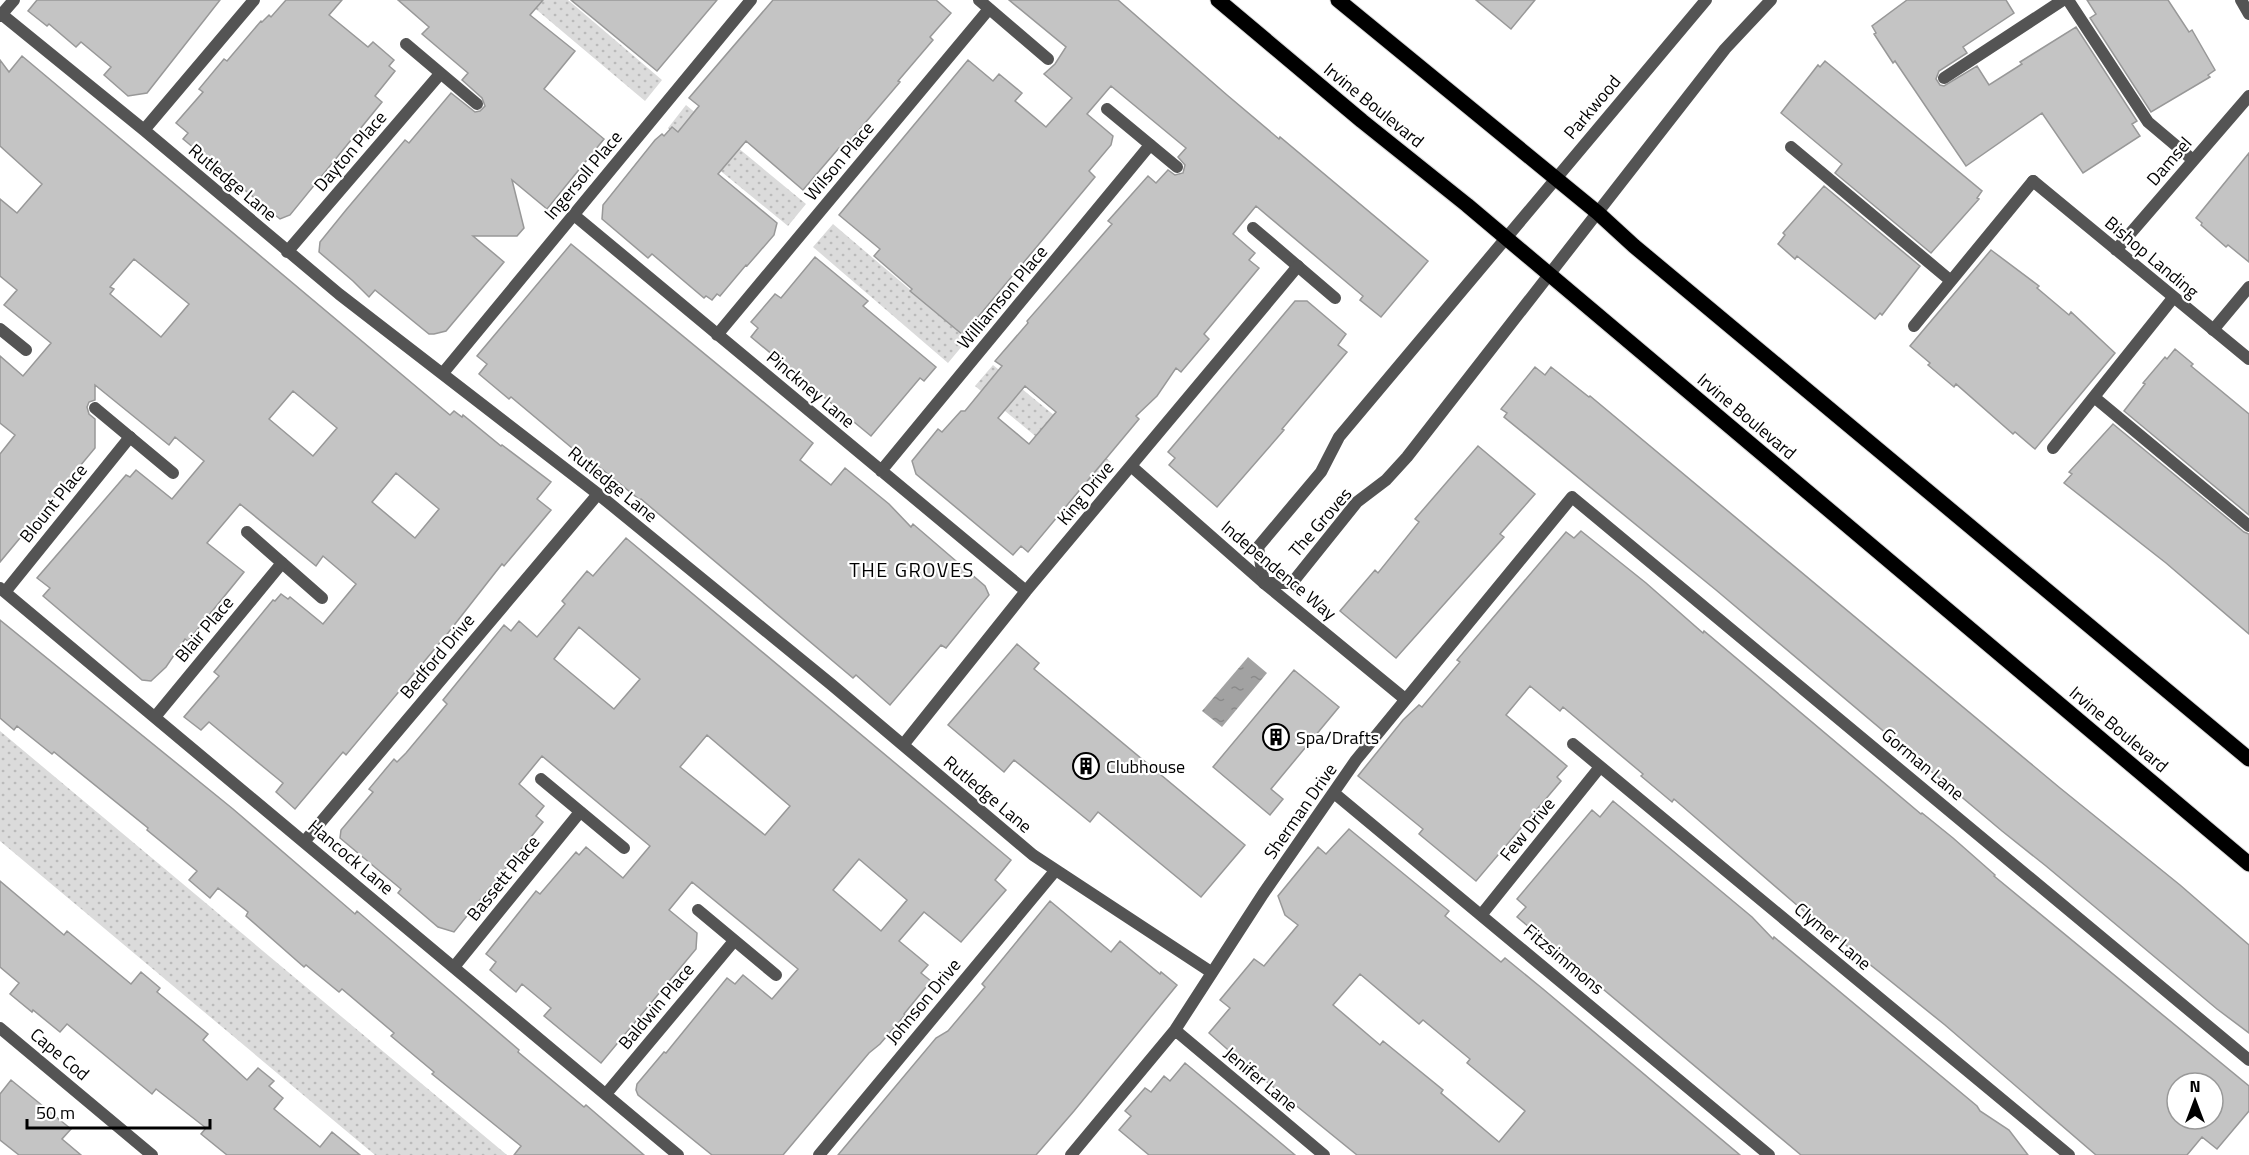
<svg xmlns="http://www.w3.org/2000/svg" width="2249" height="1155" font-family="'Titillium Web',sans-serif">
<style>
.park{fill:url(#park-dots)}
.water{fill:url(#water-ripples)}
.building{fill:#c4c4c4;stroke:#989898;stroke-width:1.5;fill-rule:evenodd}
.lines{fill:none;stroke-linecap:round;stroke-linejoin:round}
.primary-casing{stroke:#dbdbdb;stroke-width:17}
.service{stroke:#545454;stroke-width:12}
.minor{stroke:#545454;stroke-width:12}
.tertiary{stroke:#545454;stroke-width:12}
.primary{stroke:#000;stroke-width:15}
.labels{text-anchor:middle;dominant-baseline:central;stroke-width:4.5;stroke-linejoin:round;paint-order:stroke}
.street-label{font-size:18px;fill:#000;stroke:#fff}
.poi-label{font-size:18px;fill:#000;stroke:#fff;text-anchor:start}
.neighbourhood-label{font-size:20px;letter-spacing:1.5px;fill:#000;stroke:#fff}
</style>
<defs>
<pattern id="park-dots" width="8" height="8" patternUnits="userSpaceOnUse" patternTransform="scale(1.5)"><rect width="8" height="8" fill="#dbdbdb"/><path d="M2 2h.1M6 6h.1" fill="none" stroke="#bababa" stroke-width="1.8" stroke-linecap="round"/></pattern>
<pattern id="water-ripples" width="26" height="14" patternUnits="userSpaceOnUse" patternTransform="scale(1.5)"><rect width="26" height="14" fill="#a2a2a2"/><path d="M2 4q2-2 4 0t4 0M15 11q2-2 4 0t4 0" fill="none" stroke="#8a8a8a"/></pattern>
</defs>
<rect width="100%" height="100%" fill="#fff"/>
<path class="park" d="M525,0H568L662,80L645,101Z
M686,105L806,204L788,226L668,128Z
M833,224L968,339L948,363L813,247Z
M993,365L1111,462L1093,484L975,386Z
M0,731L507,1155H375L0,841Z"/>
<path class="water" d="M1248,657L1267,673L1222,727L1202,711Z"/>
<path class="building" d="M37,0H220L147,93L128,96L104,75L111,67L81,42L76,47L49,24L47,26L28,11Z
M286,0H342L329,15L368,47L373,42L394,60L389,66L395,71L375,96L382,102L290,215L280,219L183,139L188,133L176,123L203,92L199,89L224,59L227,61L261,21L262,22L269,15L271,17Z
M398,0H543L530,15L575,51L544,89L604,139L547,209L512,180L524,228L517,236H473L504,262L446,331L434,334H429L375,290L369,297L353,281L319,252L320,242L346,210L405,140L409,143L451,93L475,112L480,111L485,106L482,98L462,80L468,73L422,34L429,27Z
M571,0H717L657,71Z
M773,0H936L951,13L930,37L933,40L898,81L900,82L842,150L839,148L803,190L746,141L718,174L777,223L774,235L747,266L746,265L720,296L717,294L712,300L706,296L704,298L652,254L648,258L602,219L603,205L655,140L662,134L664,136L672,127L678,132L699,106L689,98Z
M1009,0H1118L1227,95L1279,139L1280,137L1428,261L1381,317L1360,300L1363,296L1256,206L1233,234L1255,253L1249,260L1259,268L1204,334L1209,339L1181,372L1176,368L1157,396L1136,416L1139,419L1028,552L1021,546L1013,555L916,474L912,461L938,429L942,432L961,411H965L1002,366L995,361L1028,323L1027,321L1112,224L1108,221L1148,176L1156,183L1168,170L1175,175L1183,173L1185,165L1178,157L1186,148L1111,86L1087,114L1113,136L1111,145L1089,171L1095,177L963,335L910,291L912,289L874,256L880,249L839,215L968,60L993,81L999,74L1022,93L1015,101L1046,127L1072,98L1044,74L1055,64L1066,47ZM1025,386L1056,412L1029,444L998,418Z
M1476,0H1535L1511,29Z
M1907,0H2006L2014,13L1963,47L1967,53L1939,71L1936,79L1940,85L1944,86L1977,66L1989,85L2022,64L2020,62L2076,27L2137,121L2132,124L2140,136L2083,173L2042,113L1966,166L1895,61L1893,63L1874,34L1876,33L1872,26Z
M2087,0H2168L2189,32L2192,30L2215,70L2208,75L2210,77L2151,112L2090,18L2096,14Z
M22,56L450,415L454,411L462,417L463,415L501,446L502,445L551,482L537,499L551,510L504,566L502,564L448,633L346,755L343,752L295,809L276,792L283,783L244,751L209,722L201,730L184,717L219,676L214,672L273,600L275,601L281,594L288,599L290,597L323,624L356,584L323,556L316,566L240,504L207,543L244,572L188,641L185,639L166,667L151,681L142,680L43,596L50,588L37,578L126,475L130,477L136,470L172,499L204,461L175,437L169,445L95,385V400L89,402L87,407L89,414L95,419V448L0,562V454L15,435L0,423V356L23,376L51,343L4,305L17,290L0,276V199L17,213L42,184L0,146V60L9,72ZM134,259L189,304L161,337L110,294L114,289L110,287ZM293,391L337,428L313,456L269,419ZM396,473L439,509L415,538L372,502Z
M1825,61L1982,191L1977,198L1979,199L1931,253L1835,173L1842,164L1781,113L1818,65L1820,67Z
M2249,153V262L2228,245L2226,247L2201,225L2202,223L2196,218Z
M1824,186L1920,266L1882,315L1880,313L1875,319L1797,256L1795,259L1778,244L1785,235L1783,233Z
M571,244L813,443L800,460L831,485L845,468L889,504L911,527L913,524L985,586L989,595L946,648L941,645L890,705L856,675L853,678L641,499L640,500L598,466L596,468L511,397L509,399L479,374L487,364L477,356Z
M1991,250L2039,286L2037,288L2069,315L2071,312L2115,353L2035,449L2015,432L2013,434L1956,384L1954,387L1928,365L1930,363L1910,346Z
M815,257L868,301L863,306L936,367L924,381L920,378L871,436L751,337L758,328L751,322L775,294L781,298Z
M1295,301H1307L1346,334L1338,345L1347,352L1282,429L1284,430L1217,507L1169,465L1175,458L1168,452Z
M2175,349L2193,364L2191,366L2249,414V515L2124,411L2145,384L2143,383L2165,357L2167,359Z
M1535,367L1545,375L1551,367L1589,397L1590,396L2060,788L2180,885L2249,945V1033L2217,1009L2046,866L2002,831L1716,590L1504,417L1507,413L1501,409Z
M2113,424L2244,532L2249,534V634L2166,563L2064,483L2072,474L2069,472Z
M1478,446L1535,494L1500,534L1504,537L1396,658L1340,611L1375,570L1378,573L1419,522L1415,519Z
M1581,531L1646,583L1703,633L1704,631L1921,814L1922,813L1953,838L1995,875L1994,876L2249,1086V1111L2217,1149L2202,1137L2187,1155H2096L1945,1025L1806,913L1674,799L1672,802L1641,776L1643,774L1563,707L1560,711L1530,686L1506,715L1567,766L1557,777L1561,781L1476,881L1419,834L1423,829L1358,776L1403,720L1419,705L1422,707L1460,662L1457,660L1566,532L1574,538ZM2177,1083H2213V1119H2177Z
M626,538L1011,860L995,880L1006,890L961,942L924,912L899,941L928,965L921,973L931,981L904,1014L905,1015L880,1044L869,1053L783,1155H712L638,1095L636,1090L637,1084L664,1052L666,1053L727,978L735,984L743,975L772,999L798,969L692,882L669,910L697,933L696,949L601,1063L544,1016L551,1008L522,984L516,992L490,970L496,962L486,954L536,891L540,894L576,852L579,855L586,847L623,878L650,846L542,756L519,784L544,806L536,816L543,822L454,932L438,927L398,893L401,889L340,838L341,830L373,792L369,789L394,759L397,762L406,753L447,704L443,700L504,625L511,631L519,621L537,637L565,604L562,601L587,571L593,576ZM579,627L640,679L614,709L554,659ZM707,735L790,806L765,835L680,767ZM859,859L907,900L881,931L833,890Z
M0,620L233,809L355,914L357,911L386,936L519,1050L518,1052L584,1107L586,1105L644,1155H514L521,1146L432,1074L434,1072L391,1036L394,1033L342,989L339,992L306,965L304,967L246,916L248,912L218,888L210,898L189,880L197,871L147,830L148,828L54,752L52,754L17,726L14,730L0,718Z
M1017,644L1039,663L1034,669L1245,845L1201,897L1098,812L1090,822L1014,760L1004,772L948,725Z
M1294,670L1339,707L1271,789L1283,799L1270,815L1213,767Z
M1613,801L1752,917L1773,939L1774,937L1977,1106L1980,1111L2009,1130L2028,1155H1801L1517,917L1526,907L1517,899L1592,810L1600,817Z
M1349,829L1449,911L1445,916L1501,962L1505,958L1543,989L1740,1155H1357L1235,1056L1209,1033L1230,1008L1220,1000L1254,959L1264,966L1298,925L1285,915L1278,896L1318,847L1326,854ZM1360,974L1419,1024L1423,1020L1470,1059L1467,1063L1525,1111L1499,1142L1441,1093L1443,1090L1383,1041L1380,1045L1333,1005Z
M0,881L64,935L67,931L131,984L141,972L160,988L157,992L208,1034L203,1040L247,1080L258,1068L274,1081L269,1086L283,1098L274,1109L320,1147L332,1132L360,1155H227L201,1134L206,1128L156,1089L152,1094L67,1024L60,1032L33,1010L32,1012L10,994L19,983L0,967Z
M1050,901L1111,952L1120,941L1160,974L1161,972L1177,985L1074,1111L1036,1155H838L936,1038L948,1031L985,987L982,984Z
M1185,1063L1276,1139L1295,1155H1149L1119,1130L1131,1116L1125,1111L1145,1088L1151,1092L1164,1076L1170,1081Z
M11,1080L71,1129L62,1139L81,1155H19L0,1140V1094Z"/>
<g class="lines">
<defs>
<path id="primary" d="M1218,0L1362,121L1467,205L2249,864
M1338,0L1598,213L1634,246L2249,759"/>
</defs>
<use href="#primary" class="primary-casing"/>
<path class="service" d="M979,0L1048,59
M2068,0L2148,122L2193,160
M406,44L477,104
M1944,78L2063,0
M1107,109L1177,167
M1791,147L1951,281
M1253,228L1335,298
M1914,326L2033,181
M0,329L26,350
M2213,330L2249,287
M2094,397L2249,526
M95,408L173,473
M2053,448L2173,298
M247,532L322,598
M541,779L624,848
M698,910L776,975"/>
<path class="minor" d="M2241,0L2249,14
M0,13L144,130L339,294L598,494L832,685L1033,855L1211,972
M0,16L14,0
M144,130L254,0
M2033,181L2249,359
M574,215L1026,591
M2116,250L2249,96
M287,252L440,74
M717,335L989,9
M443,373L751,0
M1131,466L1264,583L1405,699
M881,471L1150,145
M0,588L678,1155
M5,592L130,437
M155,717L282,563
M1573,744L2069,1155
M903,745L1026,591L1298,266
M1334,793L1769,1155
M304,842L598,494
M1482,914L1600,767
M454,967L580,812
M0,1028L152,1155
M1175,1030L1324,1155
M606,1094L734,941
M819,1155L1055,871
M1071,1155L1175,1030L1263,894L1356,760L1572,497L2249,1060"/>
<path class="tertiary" d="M1706,0L1339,437L1321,472L1258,547L1264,583H1292L1357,502L1386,480L1407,457L1725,49L1771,0"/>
<use href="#primary" class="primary"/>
</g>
<defs>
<symbol id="building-ring" viewBox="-11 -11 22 22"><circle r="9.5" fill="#fff" stroke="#000" stroke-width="1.5"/><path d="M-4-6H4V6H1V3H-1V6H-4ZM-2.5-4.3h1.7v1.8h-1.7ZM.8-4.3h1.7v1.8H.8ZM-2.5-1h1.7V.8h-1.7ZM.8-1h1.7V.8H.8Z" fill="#000"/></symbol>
</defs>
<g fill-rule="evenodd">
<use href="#building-ring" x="1261" y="722" width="30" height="30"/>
<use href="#building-ring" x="1071" y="751" width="30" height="30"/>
</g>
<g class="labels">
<g class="street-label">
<text transform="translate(1374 105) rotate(39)">Irvine Boulevard</text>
<text transform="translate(1592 107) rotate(-50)">Parkwood</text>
<text transform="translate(350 151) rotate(-49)">Dayton Place</text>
<text transform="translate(839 161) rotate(-50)">Wilson Place</text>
<text transform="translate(2169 161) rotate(-49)">Damsel</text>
<text transform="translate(583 175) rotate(-50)">Ingersoll Place</text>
<text transform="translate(233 182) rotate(40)">Rutledge Lane</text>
<text transform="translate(2152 257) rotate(40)">Bishop Landing</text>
<text transform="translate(1002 297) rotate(-50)">Williamson Place</text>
<text transform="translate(811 389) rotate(40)">Pinckney Lane</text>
<text transform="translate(1747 416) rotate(40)">Irvine Boulevard</text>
<text transform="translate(613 484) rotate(39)">Rutledge Lane</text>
<text transform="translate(1085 493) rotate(-50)">King Drive</text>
<text transform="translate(53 503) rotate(-51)">Blount Place</text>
<text transform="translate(1320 522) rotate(-49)">The Groves</text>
<text transform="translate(1279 570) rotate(40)">Independence Way</text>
<text transform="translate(204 629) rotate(-50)">Blair Place</text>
<text transform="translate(437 656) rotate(-50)">Bedford Drive</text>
<text transform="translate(2119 729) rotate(40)">Irvine Boulevard</text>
<text transform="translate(1923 764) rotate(40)">Gorman Lane</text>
<text transform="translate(988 794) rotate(40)">Rutledge Lane</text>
<text transform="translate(1300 811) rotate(-55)">Sherman Drive</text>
<text transform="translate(1527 829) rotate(-51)">Few Drive</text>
<text transform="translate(351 857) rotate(40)">Hancock Lane</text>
<text transform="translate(503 878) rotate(-51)">Bassett Place</text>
<text transform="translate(1833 936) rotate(40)">Clymer Lane</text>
<text transform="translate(1564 959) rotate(40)">Fitzsimmons</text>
<text transform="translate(923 1001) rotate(-50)">Johnson Drive</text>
<text transform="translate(656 1006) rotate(-50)">Baldwin Place</text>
<text transform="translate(60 1054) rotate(40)">Cape Cod</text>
<text transform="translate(1261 1079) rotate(40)">Jenifer Lane</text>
</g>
<g class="poi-label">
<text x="1296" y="737">Spa/Drafts</text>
<text x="1106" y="766">Clubhouse</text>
</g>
<g class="neighbourhood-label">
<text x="912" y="569">THE GROVES</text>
</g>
</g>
<g transform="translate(2195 1101)"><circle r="28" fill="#ffffff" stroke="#999999" stroke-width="1.5"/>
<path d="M0-4.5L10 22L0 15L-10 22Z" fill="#000000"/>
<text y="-9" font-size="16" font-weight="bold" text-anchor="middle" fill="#000000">N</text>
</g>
<path d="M27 1119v9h183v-9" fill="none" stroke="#000000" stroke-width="3"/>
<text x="36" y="1119" font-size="18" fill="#000000" stroke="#ffffff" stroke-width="4.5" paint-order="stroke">50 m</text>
</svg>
